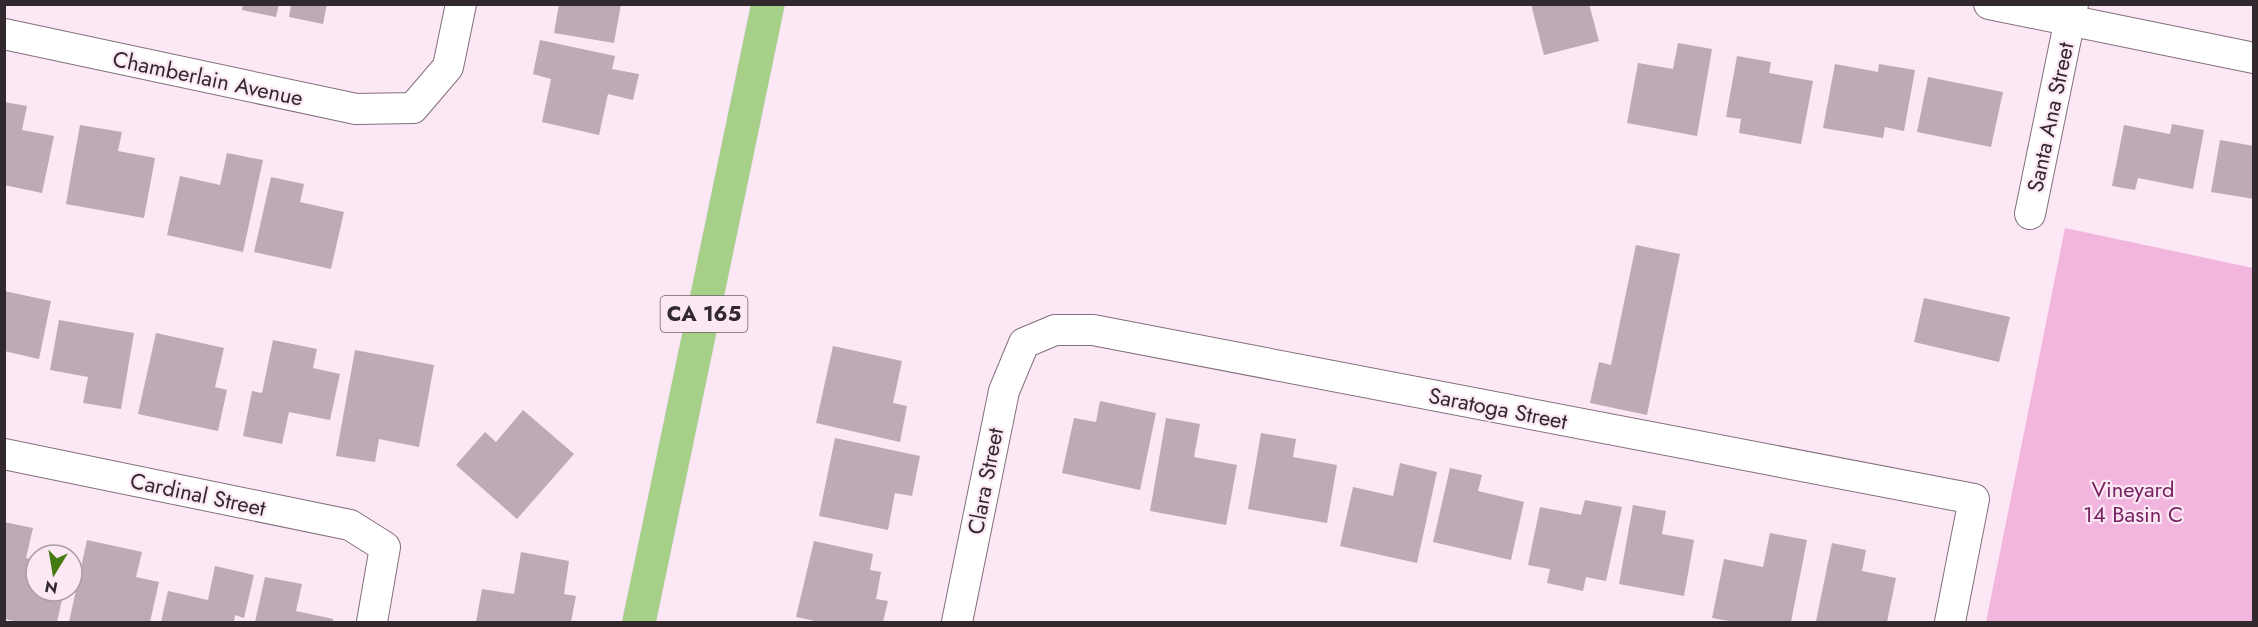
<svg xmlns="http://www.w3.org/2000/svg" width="2258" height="627" font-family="Jost,sans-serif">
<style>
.green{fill:#f2b6de}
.building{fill:#bdaab6}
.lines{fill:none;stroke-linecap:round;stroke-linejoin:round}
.minor-casing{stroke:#82707c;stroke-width:32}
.primary-casing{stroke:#d6d4d5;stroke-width:34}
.minor{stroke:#fff;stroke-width:30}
.primary{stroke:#a6d088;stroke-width:33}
.labels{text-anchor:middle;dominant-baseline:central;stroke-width:4.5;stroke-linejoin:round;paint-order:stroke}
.shield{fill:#fce7f4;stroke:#6e6269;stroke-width:1.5}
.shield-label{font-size:21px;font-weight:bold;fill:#31292e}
.street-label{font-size:22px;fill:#31292e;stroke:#fce7f4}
.park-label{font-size:22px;fill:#772261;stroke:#fce7f4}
</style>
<rect width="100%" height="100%" fill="#fce7f4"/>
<path class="green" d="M2065,228L2253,268V622H1986Z"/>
<path class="building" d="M243,4H279L276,17L242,10Z
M291,4H327L323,24L289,17Z
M559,4H621L614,43L554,33Z
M1531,4H1589L1599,41L1544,55Z
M540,40L615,56L612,69L639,74L633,100L608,94L599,135L542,122L551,79L533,74Z
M1678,43L1712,49L1697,136L1627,123L1638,63L1673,69Z
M1737,56L1771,62L1769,73L1813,81L1801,144L1739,133L1741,119L1726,117Z
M1835,64L1878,72L1879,64L1915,70L1904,131L1885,127L1883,138L1823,128Z
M1928,77L2003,92L1991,147L1917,132Z
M4,102L27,106L22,130L54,136L42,193L4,185Z
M2172,124L2204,130L2193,189L2138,178L2135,190L2112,186L2124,125L2170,134Z
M80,125L122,132L118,151L155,158L144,218L66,204Z
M2220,140L2254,146V199L2211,192Z
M227,153L263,160L243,252L167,235L180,176L220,185Z
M271,177L304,184L300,202L344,212L331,269L254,252Z
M1636,245L1680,254L1647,415L1590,403L1599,362L1611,365Z
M4,291L51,301L39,359L4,351Z
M1924,298L2010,317L1999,362L1914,342Z
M59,320L134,333L121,409L83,403L88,377L50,370Z
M156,333L224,348L215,387L227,390L218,431L138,414Z
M273,340L317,349L313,368L340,374L330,420L289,412L282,444L243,436L252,391L262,393Z
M833,346L902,361L893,403L907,406L900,442L816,423Z
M355,350L434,365L419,447L379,439L375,462L336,456Z
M1100,401L1156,413L1140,490L1062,473L1074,418L1096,422Z
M523,410L574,454L517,519L456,465L485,432L496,442Z
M1166,418L1200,424L1194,457L1237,465L1226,525L1150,511Z
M1261,433L1296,439L1293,457L1337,465L1327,523L1248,509Z
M835,438L920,456L912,496L895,493L888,530L819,516Z
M1400,463L1437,472L1417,563L1340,546L1353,487L1393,496Z
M1450,468L1482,475L1478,491L1524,502L1511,560L1433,542Z
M1585,500L1622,507L1606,581L1586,577L1583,591L1547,583L1550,569L1528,565L1540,507L1581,515Z
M1633,505L1666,511L1662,534L1694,540L1684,596L1619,584Z
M4,522L33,528L26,558L36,560V591H64L57,622H20L4,619Z
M1770,533L1807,540L1791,622H1734L1712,618L1724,559L1763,567Z
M87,540L142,552L136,577L159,582L150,622H69Z
M814,541L873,554L870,570L881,572L876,599L888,601L883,622H820L796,617Z
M1832,543L1866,550L1862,571L1896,578L1887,622L1816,621Z
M521,552L569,561L564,594L576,596L571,622H476L482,589L514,594Z
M215,566L254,575L244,618L235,615L234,622H161L168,591L208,600Z
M265,577L302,584L296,611L333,619V622H255Z"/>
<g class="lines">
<defs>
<path id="minor" d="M1989,4L2254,58
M4,34L356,109L413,108L448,67L461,4
M2030,214L2073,4
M4,454L350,525L385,547L372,622
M957,622L1004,391L1024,343L1055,330H1093L1974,499L1950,622"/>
<path id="primary" d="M639,622L768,4"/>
</defs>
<use href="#minor" class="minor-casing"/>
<use href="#primary" class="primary-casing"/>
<use href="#minor" class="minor"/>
<use href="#primary" class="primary"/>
</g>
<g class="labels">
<rect class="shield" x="660.5" y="296" width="87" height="36" rx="4.5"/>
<g class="shield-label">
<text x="704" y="314">CA 165</text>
</g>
<g class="street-label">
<text transform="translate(208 78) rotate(12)">Chamberlain Avenue</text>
<text transform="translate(2050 117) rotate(-78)">Santa Ana Street</text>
<text transform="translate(1498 408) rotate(11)">Saratoga Street</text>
<text transform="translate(985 481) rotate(-79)">Clara Street</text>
<text transform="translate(198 494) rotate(12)">Cardinal Street</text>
</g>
<g class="park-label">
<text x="2133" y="489">Vineyard<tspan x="2133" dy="25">14 Basin C</tspan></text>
</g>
</g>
<rect width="2258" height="627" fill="none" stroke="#31292e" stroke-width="12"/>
<g transform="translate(54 573) rotate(191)"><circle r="28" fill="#fce7f4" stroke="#ab9ba5" stroke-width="1.5"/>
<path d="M0-4.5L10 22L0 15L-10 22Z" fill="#437b11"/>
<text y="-9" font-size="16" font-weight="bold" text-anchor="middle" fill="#31292e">N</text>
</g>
</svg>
